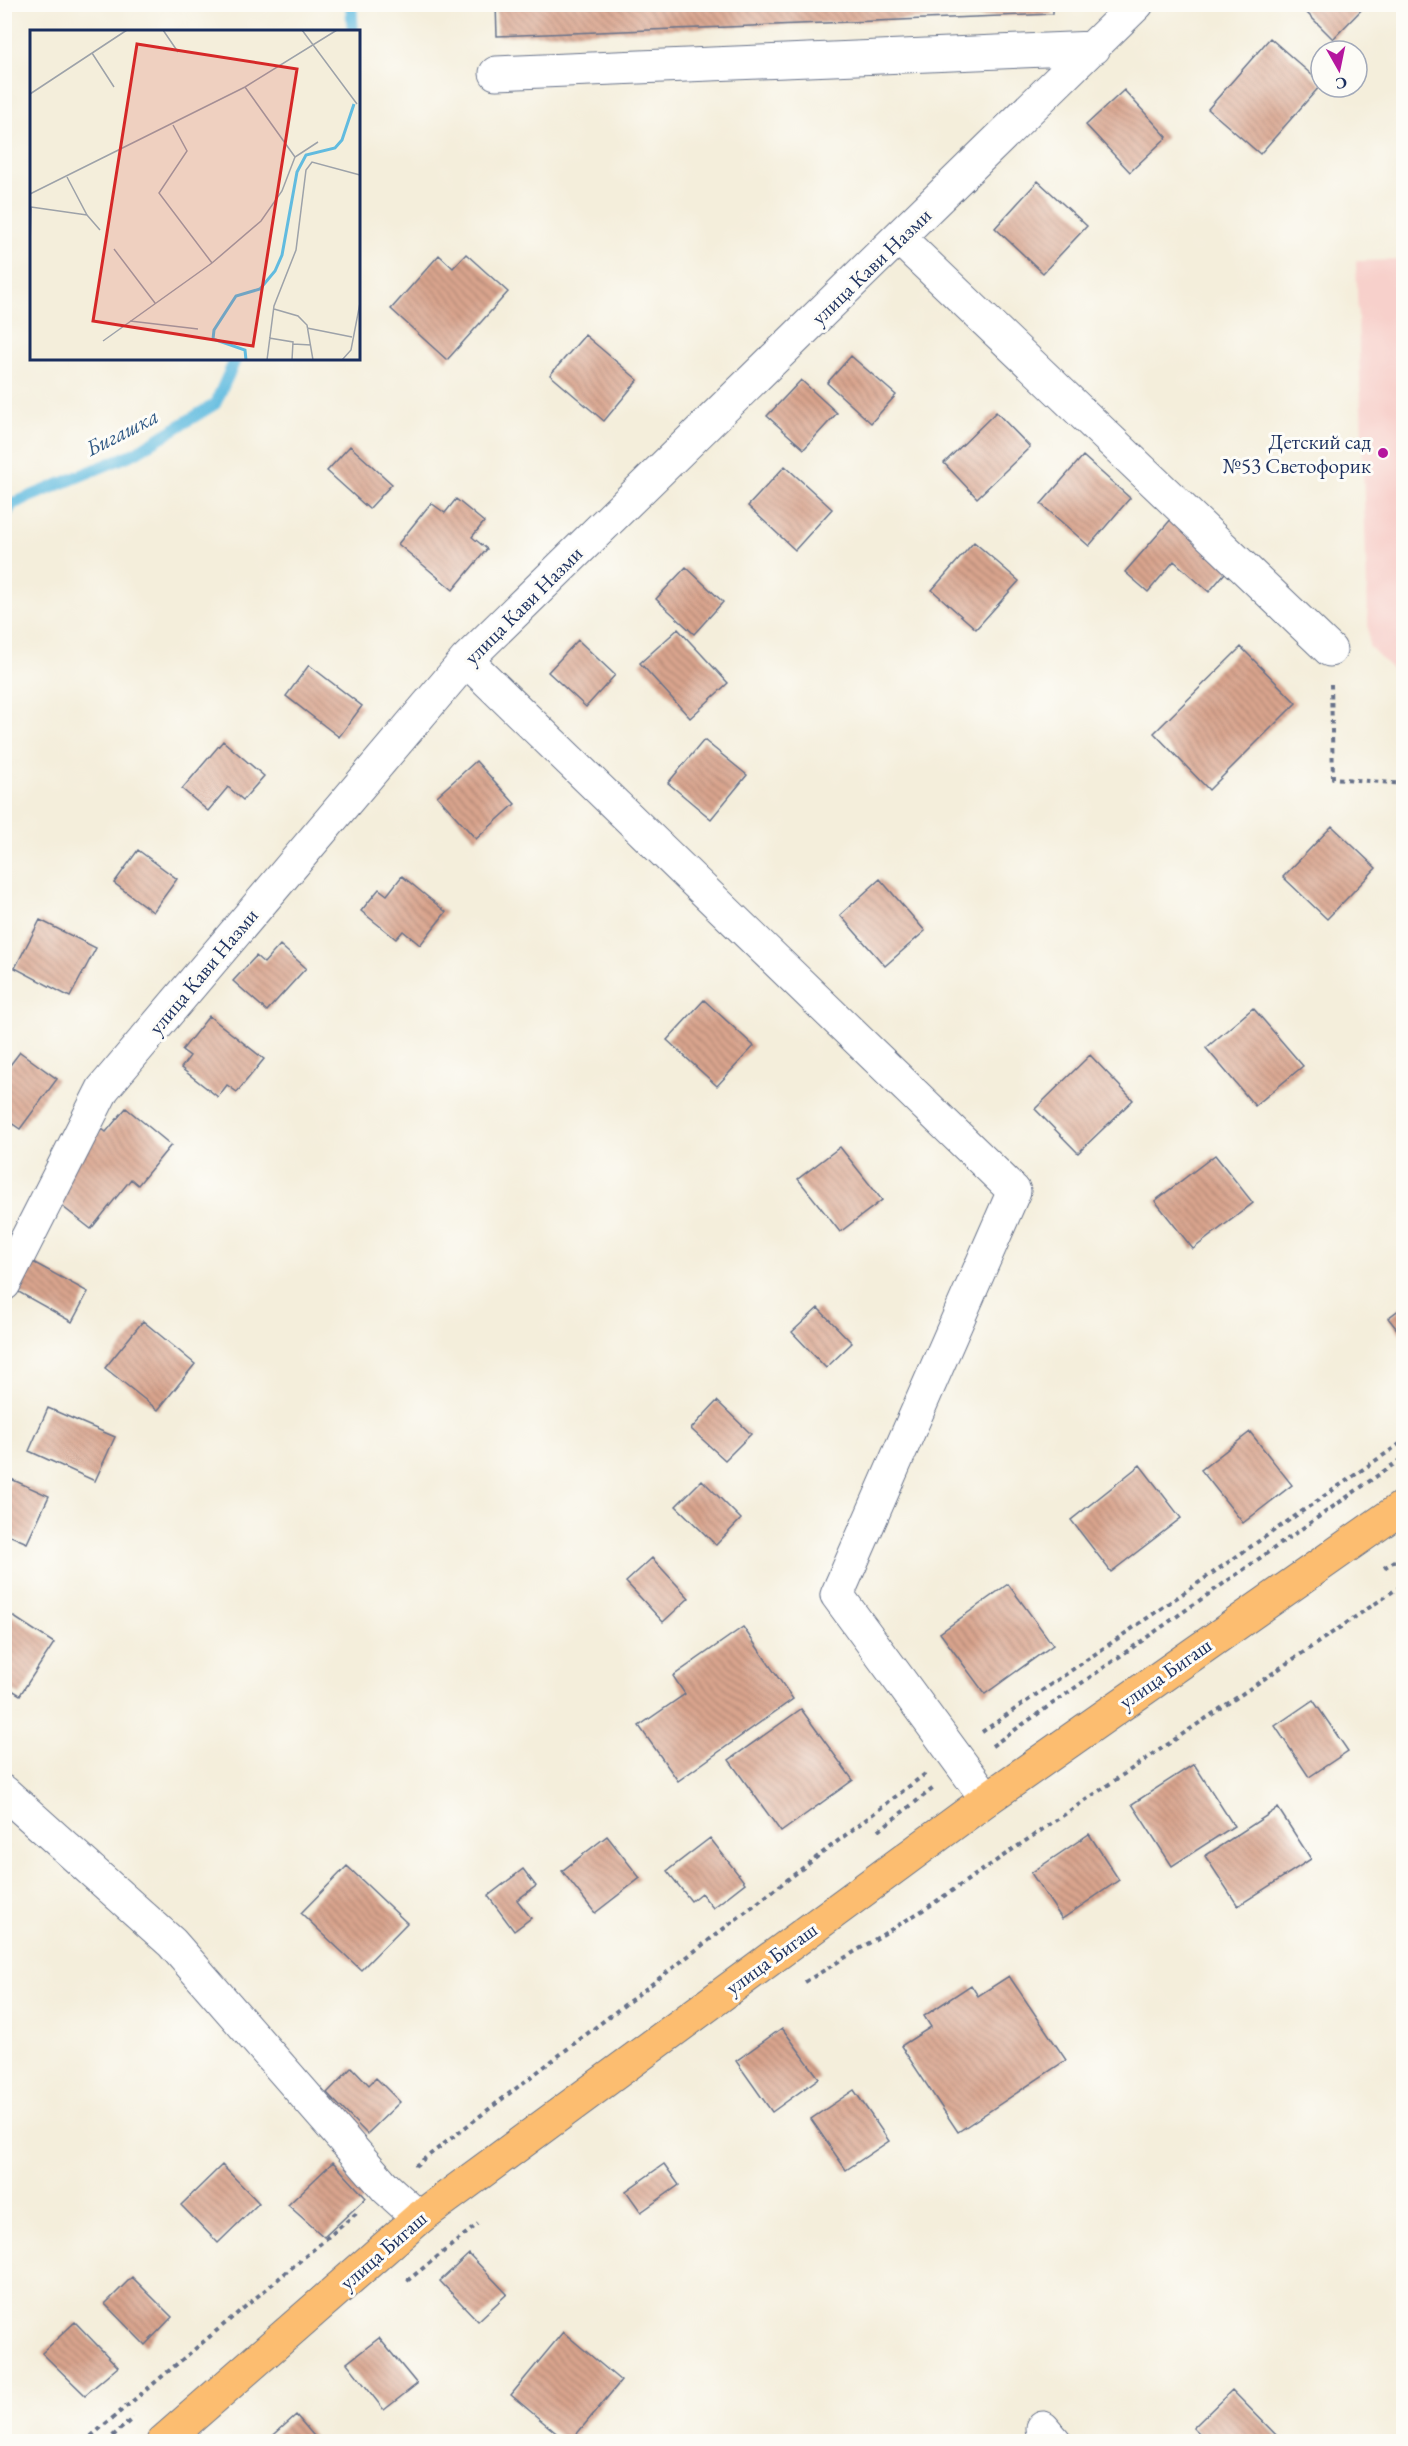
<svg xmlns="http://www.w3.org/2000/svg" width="1408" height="2446" font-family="'EB Garamond',serif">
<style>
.built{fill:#f7d0cb}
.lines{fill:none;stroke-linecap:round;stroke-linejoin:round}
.stream{stroke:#61bbdf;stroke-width:12}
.building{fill:url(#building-back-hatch)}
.minor-casing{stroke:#67728a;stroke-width:35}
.major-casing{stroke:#67728a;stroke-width:35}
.path{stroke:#67728a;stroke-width:4;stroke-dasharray:4.5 4.5;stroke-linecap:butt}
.minor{stroke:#fff;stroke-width:33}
.major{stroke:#fcbd6f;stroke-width:33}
.poi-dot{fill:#b5179e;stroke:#fdfcf7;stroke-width:2}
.labels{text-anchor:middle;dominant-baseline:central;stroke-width:6;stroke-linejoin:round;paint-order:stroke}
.street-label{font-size:21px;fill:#1b2f5e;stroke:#fdfcf7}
.poi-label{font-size:21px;fill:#1b2f5e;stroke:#fdfcf7;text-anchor:end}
.water-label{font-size:22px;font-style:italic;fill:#305985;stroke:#fdfcf7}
.inset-river{fill:none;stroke:#61bbdf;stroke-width:3}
.inset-road{fill:none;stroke:#9da2a9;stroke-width:1.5}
.view{fill:#d62828;fill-opacity:0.15;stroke:#d62828;stroke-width:3}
.inset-edge{fill:none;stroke:#1b2f5e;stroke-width:3}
</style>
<defs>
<pattern id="building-back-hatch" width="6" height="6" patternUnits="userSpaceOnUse" patternTransform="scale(1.5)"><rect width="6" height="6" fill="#d9a48d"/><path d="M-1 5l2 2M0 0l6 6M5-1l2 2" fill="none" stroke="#af8676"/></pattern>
</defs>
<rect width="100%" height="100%" fill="#fdfcf7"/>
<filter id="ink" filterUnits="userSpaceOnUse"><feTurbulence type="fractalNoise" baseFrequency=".0167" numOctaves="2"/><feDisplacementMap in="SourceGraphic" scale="12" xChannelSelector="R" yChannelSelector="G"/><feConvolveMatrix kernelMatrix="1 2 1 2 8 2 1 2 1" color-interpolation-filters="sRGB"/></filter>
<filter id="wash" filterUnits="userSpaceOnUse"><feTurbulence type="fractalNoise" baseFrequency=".008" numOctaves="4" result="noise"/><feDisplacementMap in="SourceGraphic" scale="24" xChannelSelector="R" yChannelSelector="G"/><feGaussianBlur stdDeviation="1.35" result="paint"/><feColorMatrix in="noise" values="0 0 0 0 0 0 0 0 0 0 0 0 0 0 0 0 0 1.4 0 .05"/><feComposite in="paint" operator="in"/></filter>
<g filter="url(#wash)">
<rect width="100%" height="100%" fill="#f4eedb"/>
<path class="built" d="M1403,260H1404L1403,680L1369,646L1356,261Z"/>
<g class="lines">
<path class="stream" d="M351,4L353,32
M4,518L12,504L135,453L215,404L236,358"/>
</g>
<g id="blocks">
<path class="building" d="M496,4H1053V14L497,36Z
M1298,4H1367L1333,39Z
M1270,38L1321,83V85L1260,154L1208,109Z
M1124,90L1167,137L1130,172L1086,125Z
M1038,181L1087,226L1043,273L995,228Z
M466,254L508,292L447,360L391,309L439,255L453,268Z
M585,335L638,380L604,421L550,375Z
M851,356L896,395L871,423L827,383Z
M801,380L837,413L804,449L767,416Z
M996,412L1030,447L977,498L944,463Z
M350,446L392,484L369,509L327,471Z
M1083,456L1130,498L1089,546L1041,504Z
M785,466L832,509L795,550L748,506Z
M456,499L484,522L472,537L487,549L453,590L398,544L431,503L445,513Z
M1173,517L1230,567L1209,592L1174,561L1148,592L1125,572Z
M974,542L1019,581L976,629L932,590Z
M686,567L723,602L694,634L656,599Z
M678,629L728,683L690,718L640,663Z
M578,640L615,675L586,707L548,672Z
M1241,647L1296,703L1209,790L1154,733Z
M309,665L362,706L339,737L286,696Z
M704,740L747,775L711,819L668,783Z
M223,741L264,776L243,800L228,787L208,811L182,789Z
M476,761L515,804L476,839L437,796Z
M1332,826L1376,868L1327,919L1283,877Z
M138,850L177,879L153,912L114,883Z
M402,876L446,912L420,945L403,931L396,939L361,911L379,889L387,895Z
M880,879L925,931L885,966L840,915Z
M40,920L96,948L70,997L15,968Z
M280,945L306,968L267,1011L233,981L256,956L264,963Z
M704,1000L754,1046L717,1086L667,1040Z
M1253,1008L1303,1066L1255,1106L1206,1048Z
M209,1016L264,1059L237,1092L227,1085L218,1097L181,1068L190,1056L182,1050Z
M20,1052L57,1079L20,1129L4,1118V1073Z
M1090,1055L1133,1100L1078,1153L1035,1109Z
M126,1108L171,1145L138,1185L131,1179L91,1229L49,1196L102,1129L106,1132Z
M840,1147L882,1200L840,1232L798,1179Z
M1215,1155L1253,1203L1193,1249L1155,1201Z
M31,1261L88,1292L72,1322L15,1290Z
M1404,1306V1338L1388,1318Z
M818,1308L852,1343L826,1368L792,1332Z
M143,1321L195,1364L158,1410L105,1368Z
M717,1401L751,1434L725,1460L691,1429Z
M48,1408L115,1437L95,1481L29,1451Z
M1250,1432L1292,1485L1243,1523L1201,1470Z
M1140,1465L1181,1518L1111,1572L1071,1520Z
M11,1479L49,1496L27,1543L4,1533V1494Z
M702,1480L741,1519L716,1545L676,1506Z
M652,1558L689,1598L663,1622L626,1582Z
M1008,1584L1053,1645L985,1694L940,1633Z
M11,1615L54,1643L20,1695L4,1685V1625Z
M743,1627L793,1699L678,1781L639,1726L685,1694L673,1676Z
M1313,1700L1348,1751L1309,1777L1275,1726Z
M801,1709L853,1780L781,1832L729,1760Z
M1194,1764L1234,1826L1172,1866L1132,1804Z
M1278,1808L1311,1859L1238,1906L1205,1856Z
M1089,1834L1119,1880L1062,1919L1031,1873Z
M607,1836L640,1878L595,1913L562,1871Z
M710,1838L745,1883L713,1908L701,1893L691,1901L667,1871Z
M347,1866L407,1923L361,1970L301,1913Z
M523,1869L536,1886L517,1900L531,1918L514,1931L488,1896Z
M1009,1976L1066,2060L958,2132L901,2046L931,2027L924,2016L971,1985L978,1996Z
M782,2028L819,2078L772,2112L736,2061Z
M352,2067L369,2085L376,2078L400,2102L367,2134L327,2093Z
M854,2090L889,2141L846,2170L811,2119Z
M333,2162L366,2198L324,2237L288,2205Z
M664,2164L679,2185L641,2212L626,2191Z
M222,2165L259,2203L218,2243L181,2205Z
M469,2254L507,2294L478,2321L440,2281Z
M132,2277L172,2317L145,2345L105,2304Z
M75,2322L118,2367L85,2395L42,2353Z
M563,2332L621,2381L570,2442H567L511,2395Z
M379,2338L417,2384L384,2410L347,2363Z
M1232,2390L1283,2442H1207L1193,2428Z
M296,2415L319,2442H266Z"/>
</g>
</g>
<g filter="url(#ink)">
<use href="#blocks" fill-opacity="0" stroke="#67728a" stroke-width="1.5"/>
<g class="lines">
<defs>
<path id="minor" d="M496,73L1094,48
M899,238L1330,650
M466,660L1014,1191L837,1595L987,1799
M4,1284L103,1089L466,660L1137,4
M4,1792L172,1943L386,2188L419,2218
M1043,2428L1055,2442"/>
<path id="major" d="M163,2442L419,2218L987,1799L1404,1506"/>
</defs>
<use href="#minor" class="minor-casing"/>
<use href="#major" class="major-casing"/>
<path class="path" d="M1331,684L1333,778L1404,784
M1384,1568L1404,1555
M982,1732L1404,1441
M992,1746L1404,1457
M879,1830L935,1787
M805,1982L928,1907L1404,1584
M415,2166L925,1774
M407,2281L478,2224
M84,2442L358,2212
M106,2442L133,2418"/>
<use href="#minor" class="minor"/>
<use href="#major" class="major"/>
</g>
</g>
<circle class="poi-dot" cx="1383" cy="453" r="6"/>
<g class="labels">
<g class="street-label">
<text transform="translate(871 266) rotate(-44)">улица Кави Назми</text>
<text transform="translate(523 605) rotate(-45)">улица Кави Назми</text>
<text transform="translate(203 971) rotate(-50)">улица Кави Назми</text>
<text transform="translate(1165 1673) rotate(-35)">улица Бигаш</text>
<text transform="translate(771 1958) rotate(-36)">улица Бигаш</text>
<text transform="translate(383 2250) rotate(-41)">улица Бигаш</text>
</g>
<g class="poi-label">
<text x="1371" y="441">Детский сад<tspan x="1371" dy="24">№53 Светофорик</tspan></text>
</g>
<g class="water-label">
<text transform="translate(122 432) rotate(-27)">Бигашка</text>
</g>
</g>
<g transform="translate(30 30)">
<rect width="330" height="330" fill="#f4eedb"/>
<path class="inset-river" d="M216,330L215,320L183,309L184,300L206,266L230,259L245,241L252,225L267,142L276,125L305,118L312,110L324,74"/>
<path class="inset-road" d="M133,0L148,22M272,0L327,74M62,23L84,57M215,57L265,127M0,64L97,0M143,95L157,121L129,163L182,233M37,147L57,185L70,200M0,164L215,57L307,0M1,177L57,185M0,216L1,177M84,219L125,273M244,279L268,286L277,295L283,330M100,291L168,299M277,298L322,307M239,308L263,312L262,330M73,311L182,233L231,191L252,161L265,127L288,112M263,314L281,315M237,330L244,276L266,220L276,140L282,132L330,145M312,330L321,320L330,273"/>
<path class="view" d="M107,14L267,39L223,316L63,291Z"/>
<rect width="330" height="330" class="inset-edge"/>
</g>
<rect width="1408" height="2446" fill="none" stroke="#fdfcf7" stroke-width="24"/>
<g transform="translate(1339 69) rotate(171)"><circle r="28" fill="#fdfcf7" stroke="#a3aaba" stroke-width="1.5"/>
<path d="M0-4.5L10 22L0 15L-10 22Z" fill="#b5179e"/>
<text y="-9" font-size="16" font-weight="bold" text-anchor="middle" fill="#1b2f5e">С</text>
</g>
</svg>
